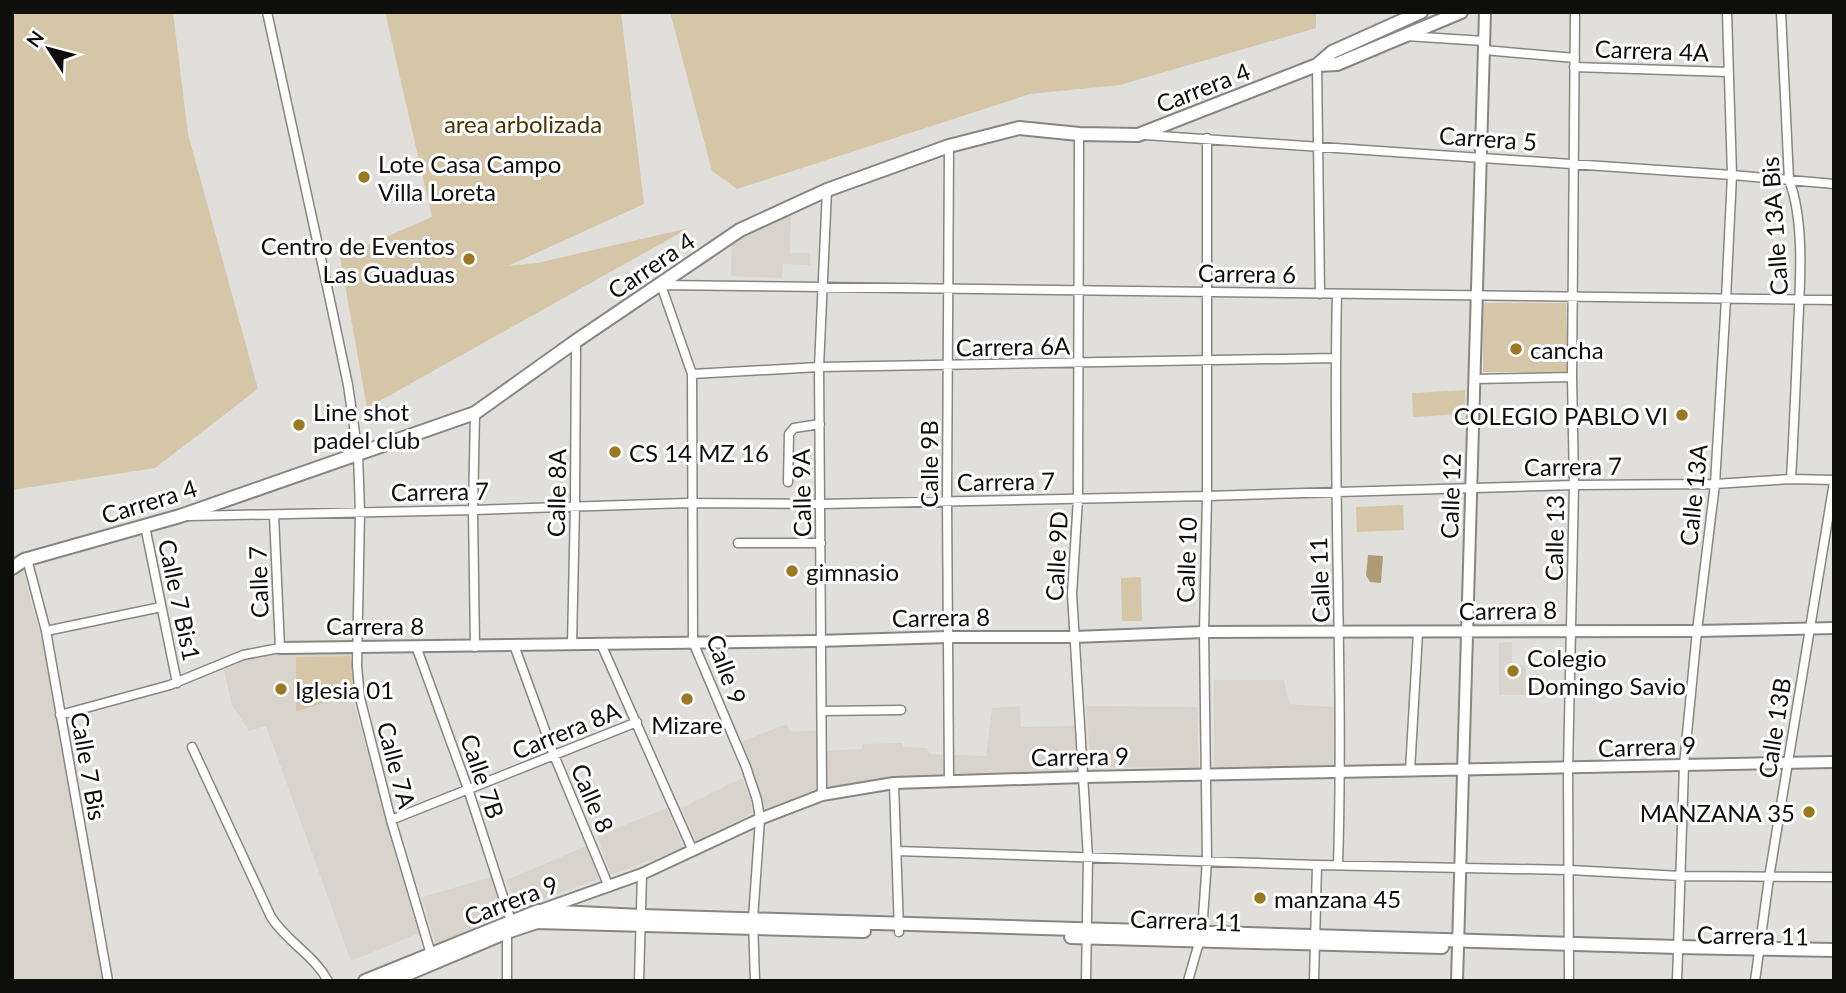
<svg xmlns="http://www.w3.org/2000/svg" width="1846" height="993" font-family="Lato,sans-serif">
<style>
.built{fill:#d9d4cb}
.green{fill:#d5c6a8}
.water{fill:#ae9b76}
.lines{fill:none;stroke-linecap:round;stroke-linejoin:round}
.minor-casing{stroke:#878683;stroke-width:11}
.tertiary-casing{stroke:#878683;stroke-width:14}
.secondary-casing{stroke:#878683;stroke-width:16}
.minor{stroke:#fff;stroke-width:8}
.tertiary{stroke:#fff;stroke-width:10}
.secondary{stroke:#fff;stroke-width:12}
.poi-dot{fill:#9c7823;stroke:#fff;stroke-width:2.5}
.labels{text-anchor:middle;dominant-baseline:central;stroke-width:6;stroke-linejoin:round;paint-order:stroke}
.street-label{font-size:24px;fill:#0e0e0d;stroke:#fff}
.park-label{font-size:24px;fill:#493502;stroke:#fff}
.poi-label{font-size:24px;fill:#0e0e0d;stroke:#fff;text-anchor:start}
</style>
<rect width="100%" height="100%" fill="#e1dfdc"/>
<path class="built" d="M791,212L790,253H810V265L783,264L782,278L731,276L732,242Z
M22,568L57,697L112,981H12V570Z
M1512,642V665L1526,666L1525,688H1565V695H1499V643Z
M358,645L360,698L353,701L420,933L351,961L266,726L249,731L232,705L222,663L243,655Z
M1214,680H1284L1289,704L1334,707L1335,765L1214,769Z
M1020,706L1021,727L1071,726L1080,723L1084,777L894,779L760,819L736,744L786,724L791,732L822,730V751L862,749L863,744L902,743L903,747L927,748L929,754L986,756L992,708Z
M1086,706L1197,707L1199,768L1091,767Z
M742,778L751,801L752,813L696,841L682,808Z
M667,808L683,848L611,875L597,836Z
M586,846L599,879L517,908L507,880Z
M491,877L505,921L436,945L422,897Z"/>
<path class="green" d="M12,12H173L188,134L258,389L155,468L12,490Z
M385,12H621L644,204L508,266L537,263L689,228L367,408L340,257L432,217Z
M670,12H1316V28L1120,85L1030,94L737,189L712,171Z
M1483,303H1566L1568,372H1483Z
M1465,390V414L1413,417L1412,393Z
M1403,505L1404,530L1357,532L1356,507Z
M1141,577L1142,621H1122L1121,578Z
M351,656L357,691L296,712V657Z"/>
<path class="water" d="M1368,555L1383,556L1381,583L1370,582L1366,575Z"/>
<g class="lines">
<defs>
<path id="minor" d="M267,12L330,300L348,385L358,454L360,512L357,666L360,698L391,820L431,954
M1781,12L1789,180C1805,221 1800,285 1798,329C1796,379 1794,429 1791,479
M1406,36L1484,41
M1484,50L1575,58
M1317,65L1320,294
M1574,67L1728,72
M1079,134L1078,499L1072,594L1088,858L1086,981
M1145,135L1732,175L1834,184
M1337,294C1332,484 1344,675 1338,865
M692,374L819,367L1335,358
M1474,379L1572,377
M788,482L789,434L794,428L820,424
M189,516L473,510L687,503L821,504L1207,496L1574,485L1715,484L1791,479L1834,480
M145,526L177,683
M738,543H821
M27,559L46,631L108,981
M46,631L161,607
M601,644L693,851
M514,645L554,755L609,887
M572,645L575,505L576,341
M416,646L468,789L511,921
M475,647L473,510L475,413
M822,711L901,710
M60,715L170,685L243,655L280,648L274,515
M192,747L271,917C287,942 314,955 328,981
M1410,771L1418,633
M949,781L947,501L949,146
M894,783L899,932
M822,795L819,367L827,190
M391,820L637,722
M897,851L1317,865L1570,870L1681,876L1834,877
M507,932V981
M639,981L642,874
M755,981L753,919L760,819L757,800L746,767L693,642L692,374L661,285L1834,300
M1188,981L1202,932L1207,860L1204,632L1207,496V138
M1314,981L1317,865
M1569,981L1568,769L1574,485L1572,377L1575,12
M1677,981L1684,765L1697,631L1715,484L1726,299L1732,175L1727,12
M1755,981L1769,878L1834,482"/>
<path id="tertiary" d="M280,648L817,641L949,637H1074L1204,632L1697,631L1834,628
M541,910L642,874L760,819L822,795L894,783L1084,777L1834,762
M1457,981L1485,12"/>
<path id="secondary" d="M1317,65L1332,52L1421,12
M12,568L24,560L180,516L475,413L576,341L740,230L827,190L949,146L1019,128L1079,134L1138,135L1317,65L1337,64L1461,12
M1071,937L1442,947
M365,981L538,911L641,916L1678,947L1834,950
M391,981L507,932L537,922L864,931"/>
</defs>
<use href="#minor" class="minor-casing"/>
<use href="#tertiary" class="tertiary-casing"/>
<use href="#secondary" class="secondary-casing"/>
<use href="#minor" class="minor"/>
<use href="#tertiary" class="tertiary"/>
<use href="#secondary" class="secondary"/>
</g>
<g class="poi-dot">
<circle cx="364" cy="177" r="7"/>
<circle cx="469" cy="259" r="7"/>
<circle cx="1516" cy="349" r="7"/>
<circle cx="1682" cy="415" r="7"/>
<circle cx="299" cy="425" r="7"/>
<circle cx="615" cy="452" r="7"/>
<circle cx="792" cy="571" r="7"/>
<circle cx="1513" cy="671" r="7"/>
<circle cx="281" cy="689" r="7"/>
<circle cx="687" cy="699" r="7"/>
<circle cx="1809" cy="812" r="7"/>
<circle cx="1260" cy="898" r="7"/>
</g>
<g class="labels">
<g class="street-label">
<text transform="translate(1652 50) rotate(2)">Carrera 4A</text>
<text transform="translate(1203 87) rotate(-21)">Carrera 4</text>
<text transform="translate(1488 138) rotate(4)">Carrera 5</text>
<text transform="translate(1774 226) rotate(-94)">Calle 13A Bis</text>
<text transform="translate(651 265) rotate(-34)">Carrera 4</text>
<text transform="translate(1247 273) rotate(1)">Carrera 6</text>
<text transform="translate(1013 346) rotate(-1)">Carrera 6A</text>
<text transform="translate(928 464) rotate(-90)">Calle 9B</text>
<text transform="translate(1573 466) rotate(-1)">Carrera 7</text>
<text transform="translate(1006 481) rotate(-1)">Carrera 7</text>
<text transform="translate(440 491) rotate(-1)">Carrera 7</text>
<text transform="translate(556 493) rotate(-89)">Calle 8A</text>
<text transform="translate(801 493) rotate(-91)">Calle 9A</text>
<text transform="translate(1693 495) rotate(-84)">Calle 13A</text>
<text transform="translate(1450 496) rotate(-88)">Calle 12</text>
<text transform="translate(149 501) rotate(-17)">Carrera 4</text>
<text transform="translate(1554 538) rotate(-89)">Calle 13</text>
<text transform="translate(1056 556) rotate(-87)">Calle 9D</text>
<text transform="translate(1186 560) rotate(-88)">Calle 10</text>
<text transform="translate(1319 580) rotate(-92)">Calle 11</text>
<text transform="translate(258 582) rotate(-92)">Calle 7</text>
<text transform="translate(180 600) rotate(78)">Calle 7 Bis1</text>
<text transform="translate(1508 610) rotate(-1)">Carrera 8</text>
<text transform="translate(941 617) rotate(-1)">Carrera 8</text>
<text x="375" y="625">Carrera 8</text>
<text transform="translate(727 669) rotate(70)">Calle 9</text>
<text transform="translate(1774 728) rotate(-81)">Calle 13B</text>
<text transform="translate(566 730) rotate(-22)">Carrera 8A</text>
<text transform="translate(1647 746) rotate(-2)">Carrera 9</text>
<text transform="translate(1080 756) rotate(-1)">Carrera 9</text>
<text transform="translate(397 765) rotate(75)">Calle 7A</text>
<text transform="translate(89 766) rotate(80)">Calle 7 Bis</text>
<text transform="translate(483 776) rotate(71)">Calle 7B</text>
<text transform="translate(593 798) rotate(67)">Calle 8</text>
<text transform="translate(511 900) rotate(-21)">Carrera 9</text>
<text transform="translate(1186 920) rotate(2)">Carrera 11</text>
<text transform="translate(1753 935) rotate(1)">Carrera 11</text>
</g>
<g class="park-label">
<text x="523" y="123">area arbolizada</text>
</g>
<g class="poi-label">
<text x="378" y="163">Lote Casa Campo<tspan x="378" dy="28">Villa Loreta</tspan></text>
<text x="455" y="245" text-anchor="end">Centro de Eventos<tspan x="455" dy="28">Las Guaduas</tspan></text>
<text x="1530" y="349">cancha</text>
<text x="313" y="411">Line shot<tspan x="313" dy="28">padel club</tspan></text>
<text x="1668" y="415" text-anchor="end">COLEGIO PABLO VI</text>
<text x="629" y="452">CS 14 MZ 16</text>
<text x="806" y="571">gimnasio</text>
<text x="1527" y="657">Colegio<tspan x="1527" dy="28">Domingo Savio</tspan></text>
<text x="295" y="689">Iglesia 01</text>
<text x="687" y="724" text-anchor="middle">Mizare</text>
<text x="1795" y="812" text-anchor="end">MANZANA 35</text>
<text x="1274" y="898">manzana 45</text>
</g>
</g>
<rect width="1846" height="993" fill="none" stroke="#0e0e0d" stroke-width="28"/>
<g transform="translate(49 49) rotate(306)" stroke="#ffffff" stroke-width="5" paint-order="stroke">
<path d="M0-5L12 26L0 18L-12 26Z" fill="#0e0e0d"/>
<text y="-10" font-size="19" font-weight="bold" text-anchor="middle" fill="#0e0e0d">N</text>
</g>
</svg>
